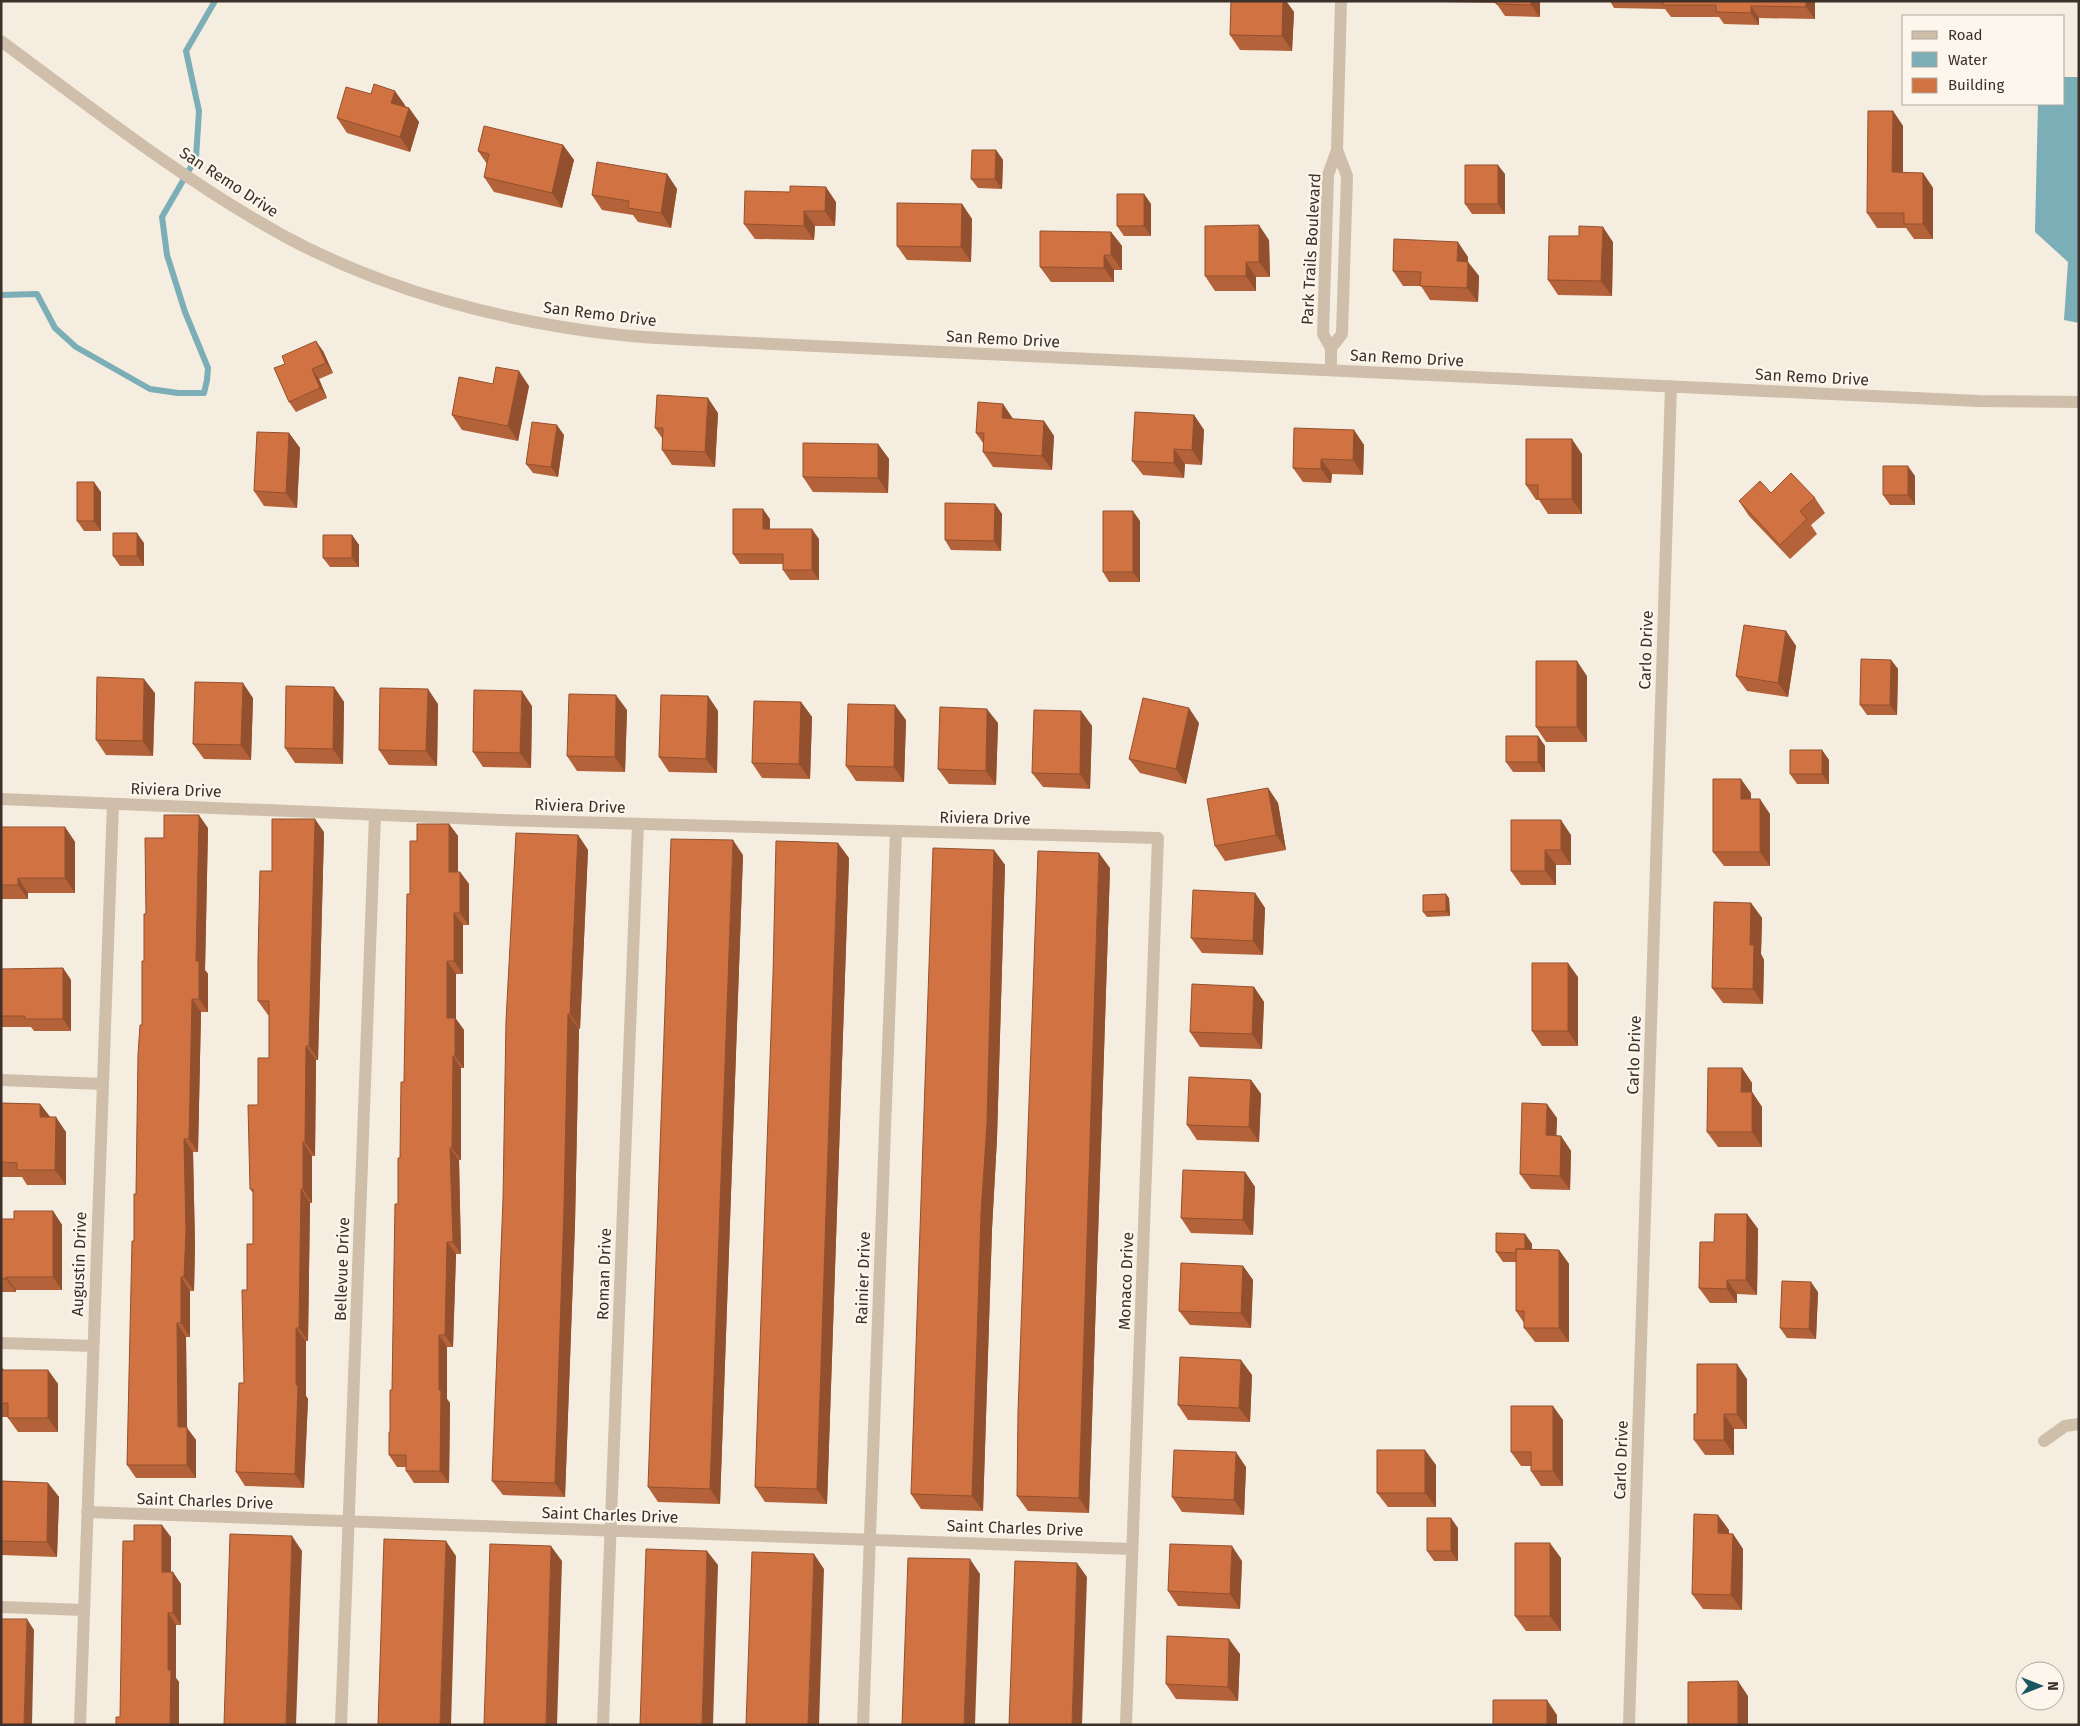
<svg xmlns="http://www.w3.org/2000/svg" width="2080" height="1726" font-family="'Fira Sans',sans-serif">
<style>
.water{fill:#7baeb6}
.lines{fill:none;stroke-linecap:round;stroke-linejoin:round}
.stream{stroke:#7baeb6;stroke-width:6}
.street{stroke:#cfbea9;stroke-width:12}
.wall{fill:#b46239}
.shaded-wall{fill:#92502e}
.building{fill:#d17242;stroke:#92502e}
.labels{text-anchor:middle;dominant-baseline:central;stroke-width:4.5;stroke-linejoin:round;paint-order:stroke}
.street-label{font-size:16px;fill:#3c312a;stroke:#fcf6ed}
</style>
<rect width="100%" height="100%" fill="#f5eddf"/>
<path class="water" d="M2064,77H2079V323L2064,320L2068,262L2035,232L2038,104H2064Z"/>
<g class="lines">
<path class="stream" d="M1,295L37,294L55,328L76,347L150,389L178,393H204L207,380L208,368L185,312L167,255L162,217L196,158L199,111L186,51L215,1"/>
<path class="street" d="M1,41C93,109 184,181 284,236C384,290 500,321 612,334C645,338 678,339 711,341L1978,401L2079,402
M1331,348L1342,334L1347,176L1337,150
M1331,370V348L1323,334L1328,175L1337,150L1341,1
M1,799L502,820L1158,838L1126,1725
M1,1080L103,1084
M1,1343L93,1346
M2044,1441L2065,1426L2079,1424
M87,1512L1132,1549
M1,1607L84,1610
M80,1725L113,804
M341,1725L375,815
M603,1725L638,824
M863,1725L896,832
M1629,1725L1671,386"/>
</g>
<path class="wall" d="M1231,1H1286L1294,12L1292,51L1240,50L1230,35Z
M1446,1H1540V17L1505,16L1496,3L1447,2Z
M1610,1H1815V19L1759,18V25L1724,24L1719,17H1671L1665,9L1614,8Z
M405,105V106L409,108L419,122L410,152L347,133L337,118Z
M1893,111L1903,126V173H1923L1933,188V239H1914L1906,228H1877L1867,213Z
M563,145L574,160L562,208L494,192L484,177L487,164L478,151Z
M996,150L1003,160L1002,189L978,188L971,179Z
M667,174L677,189L671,228L638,222L633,215L602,210L592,195Z
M1505,174V214H1472L1465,204Z
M790,192L836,202L835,226H815L814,240L755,239L744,224Z
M1144,194L1151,204V236H1124L1117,226Z
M962,204L972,219L971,262L907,260L897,246Z
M1111,232L1122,246V270H1114V282H1051L1040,267Z
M1269,240L1270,277H1256V291H1215L1205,276Z
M1613,242L1612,296L1558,295L1548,280Z
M1468,257V262L1479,276L1478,302L1430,300L1421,286H1403L1393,271Z
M323,351L333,373L319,379L327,398L296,412L289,402L285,364Z
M493,384L529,386L518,441L462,430L452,415Z
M1003,404L1013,419L1044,421L1054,436L1052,470L993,467L983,452V443L976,433Z
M718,413L715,467L672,465L662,450V438L655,428Z
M1194,415L1204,430L1202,465L1185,464L1184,478L1143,475L1132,461Z
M1354,430L1364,445L1363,475L1332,474L1331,483L1303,482L1293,468Z
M289,433L300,448L297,508L264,506L254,491Z
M564,435L558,477L533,473L526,464Z
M878,444L889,459L888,493L813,492L803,477Z
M1582,454V514H1548L1539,500H1536L1526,485Z
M1915,476V505H1890L1883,495Z
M101,492V531H84L77,521Z
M1771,493L1815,498L1825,513L1811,525L1817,534L1790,559L1749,516L1739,501Z
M995,504L1002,514L1001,551L951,550L945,540Z
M770,519V529L819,539V580H790L783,570V564H740L733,554Z
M1140,521V582H1109L1103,572Z
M352,535L359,545V567H330L323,558Z
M144,543V566H120L113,556Z
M1786,631L1796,646L1788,697L1747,691L1736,676Z
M1891,660L1898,669L1897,715H1867L1860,705Z
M1587,676V742H1546L1536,727Z
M334,687L344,702L343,764L295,763L285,748Z
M155,693L153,756L106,755L96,740Z
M708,696L718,711L717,773L669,772L659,757Z
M253,698L251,760L204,759L193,744Z
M801,702L812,717L810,779L762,778L752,763Z
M438,704L437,766L389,765L379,750Z
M532,706L531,768L483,767L473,752Z
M627,710L625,772L577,771L567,756Z
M1081,711L1092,726L1090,789L1043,787L1032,773Z
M906,720L904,782L856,781L846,766Z
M998,723L996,785L949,784L938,769Z
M1199,723L1186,784L1140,773L1129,759Z
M1538,736L1545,746V772H1513L1506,762Z
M1822,750L1829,760V784H1797L1790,774Z
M1268,788L1278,803L1286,850L1225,861L1215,846Z
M1751,793V799L1770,814V866H1724L1713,852Z
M449,824L458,836V872H460L469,884V925H463V974H456V1019L464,1030V1068H461V1160H459L461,1254H456L453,1347H447V1399L450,1403L449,1483H414L406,1471V1467H397L389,1455L392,1390L398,1204L417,841Z
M1,827H65L75,842V893H28V899H1Z
M208,828L205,970L208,974V1012H201L198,1152H193L195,1246L194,1291H190V1337H186L187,1428L196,1440V1478H136L127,1465L142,1025L146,914L164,838Z
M324,832L318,1060H316L315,1156H312V1203H310L308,1341H306V1396L308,1399L304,1488L245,1486L236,1472L244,1383L247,1290L253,1244V1193L250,1189L258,1105L269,1058V1015H268L258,1001L272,871Z
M578,835L588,850L580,1029H579L575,1223L565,1497L503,1495L492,1481Z
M1571,835V865H1556V885H1521L1511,871Z
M994,850L1005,865L997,1138L992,1229L983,1511L921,1509L911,1494Z
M743,855L720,1504L658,1502L648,1487Z
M849,858L827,1504L765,1502L755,1487Z
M1110,868L1089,1513L1028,1511L1017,1496Z
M1255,893L1265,908L1263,955L1202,953L1191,938Z
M1449,898L1450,916L1427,917L1423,912Z
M1751,903L1762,918L1761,954L1764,960L1763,1004L1723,1003L1712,988Z
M63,968L71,980V1031H34L31,1027H1V969Z
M1578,977V1046H1542L1532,1031Z
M1254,987L1264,1002L1262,1049L1200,1047L1190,1032Z
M1742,1068L1752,1083V1092L1762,1107V1147H1718L1707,1132Z
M1251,1080L1261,1094L1259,1142L1197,1140L1187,1125Z
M1,1103L40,1104L50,1117L66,1132V1185H27L22,1177H1Z
M1557,1118L1556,1136H1561L1571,1151L1570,1190L1531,1189L1520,1174Z
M1245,1172L1255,1187L1253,1235L1191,1233L1181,1218Z
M53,1211L62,1225V1290H16V1292H1V1219H14Z
M1747,1214L1758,1229L1757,1295L1737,1294V1303H1710L1699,1288L1714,1242Z
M1525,1234L1532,1244V1249L1559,1250L1569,1264V1342H1535L1524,1328V1323L1516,1311V1262H1503L1496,1252Z
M1243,1266L1253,1280L1251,1328L1190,1325L1179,1311Z
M1818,1292L1816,1339L1787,1338L1780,1328Z
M1,1366L4,1370H48L58,1384V1432H18L8,1418V1417H1Z
M1252,1375L1250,1422L1188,1420L1178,1405Z
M1747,1379V1429H1734V1455H1705L1694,1440L1697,1414Z
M1563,1420V1486H1541L1531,1471V1466H1521L1511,1452Z
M1436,1465V1507H1388L1377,1493Z
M1246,1467L1244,1515L1182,1512L1172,1497Z
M1,1481L48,1483L59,1497L57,1557L1,1555Z
M1458,1528V1561H1434L1427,1551Z
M1729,1530V1534H1733L1743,1549L1742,1610L1703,1609L1692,1594Z
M171,1537V1572L181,1584V1625H176V1678L179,1682V1725H116L120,1717L134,1541Z
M1561,1558V1631H1526L1515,1616Z
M1242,1561L1240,1609L1178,1606L1168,1591Z
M1240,1654L1238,1701L1176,1699L1166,1684Z"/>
<path class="shaded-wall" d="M1283,1H1286L1294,12L1292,51L1282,36Z
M1531,1H1540V17L1531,5Z
M1806,1H1815V19L1806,7Z
M1751,6L1759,18V25L1751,13Z
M395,91L405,105L402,117L391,103Z
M409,108L419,122L410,152L400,137Z
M1893,111L1903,126V187L1892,172Z
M563,145L574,160L562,208L552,193Z
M996,150L1003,160L1002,189L995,179Z
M1498,165L1505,174V214L1498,204Z
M1923,173L1933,188V239L1923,224Z
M667,174L677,189L671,228L661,213Z
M826,187L836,202L835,226L825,211Z
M1144,194L1151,204V236L1144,226Z
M962,204L972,219L971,262L961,247Z
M804,211L815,226L814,240L804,226Z
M1259,225L1269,240L1270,277L1259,262Z
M1603,227L1613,242L1612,296L1601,281Z
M1111,232L1122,246V270L1111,255Z
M1458,242L1468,257L1467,276L1457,261Z
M1104,255L1114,270V282L1104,268Z
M1246,262L1256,277V291L1246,276Z
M1468,262L1479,276L1478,302L1467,288Z
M316,341L323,351L333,373L326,363Z
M312,369L319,379L327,398L320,388Z
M519,371L529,386L518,441L508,426Z
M708,398L718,413L715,467L705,452Z
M1003,404L1013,419L1002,418Z
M1194,415L1204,430L1202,465L1192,450Z
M1044,421L1054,436L1052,470L1042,456Z
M557,425L564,435L558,477L551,467Z
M1354,430L1364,445L1363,475L1353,460Z
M289,433L300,448L297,508L286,493Z
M1572,439L1582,454V514L1572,499Z
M878,444L889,459L888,493L878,478Z
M1174,449L1185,464L1184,478L1174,463Z
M1321,459L1332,474L1331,483L1321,469Z
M1908,466L1915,476V505L1908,495Z
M94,482L101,492V531L94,521Z
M995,504L1002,514L1001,551L994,541Z
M763,509L770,519V539L763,529Z
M1133,511L1140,521V582L1133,572Z
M812,529L819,539V580L812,570Z
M137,533L144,543V566L137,556Z
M352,535L359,545V567L352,558Z
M1786,631L1796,646L1788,697L1778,683Z
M1891,660L1898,669L1897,715L1890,705Z
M1577,661L1587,676V742L1577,727Z
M144,679L155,693L153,756L143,741Z
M243,683L253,698L251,760L241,745Z
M334,687L344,702L343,764L333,749Z
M428,689L438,704L437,766L426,751Z
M522,691L532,706L531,768L520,753Z
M616,695L627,710L625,772L615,757Z
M708,696L718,711L717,773L706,759Z
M801,702L812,717L810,779L799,764Z
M895,705L906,720L904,782L894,767Z
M1189,708L1199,723L1186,784L1176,769Z
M987,709L998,723L996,785L986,771Z
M1081,711L1092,726L1090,789L1080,774Z
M1538,736L1545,746V772L1538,762Z
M1822,750L1829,760V784L1822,774Z
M1741,779L1751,793V814L1741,799Z
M1268,788L1278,803L1286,850L1276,835Z
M1760,799L1770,814V866L1760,852Z
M199,815L208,828L205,970L208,974V1012L199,999L196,961Z
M315,819L324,832L318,1060L309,1046Z
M1561,820L1571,835V865L1561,850Z
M449,824L458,836V884L449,872Z
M65,827L75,842V893L65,878Z
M578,835L588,850L580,1029L570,1014Z
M733,840L743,855L720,1504L710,1489Z
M838,843L849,858L827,1504L817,1489Z
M994,850L1005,865L997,1138L992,1229L983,1511L972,1496L981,1214Z
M1545,850L1556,865V885L1545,871Z
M1099,853L1110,868L1089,1513L1079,1498Z
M460,872L469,884V925L460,913Z
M18,878L28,893V899L18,885Z
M1255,893L1265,908L1263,955L1253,941Z
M1446,894L1449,898L1450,916L1446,911Z
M1751,903L1762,918L1761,954L1764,960L1763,1004L1753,989L1750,945Z
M454,913L463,925V974L454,961Z
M447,961L456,974V1019L464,1030V1068L455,1056L447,1018Z
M1568,963L1578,977V1046L1568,1031Z
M63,968L71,980V1031L63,1019Z
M1254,987L1264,1002L1262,1049L1252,1034Z
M192,999L201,1012L198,1152L189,1139Z
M568,1014L579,1029L575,1223L565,1497L555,1483Z
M306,1046L316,1060L315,1156L305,1142Z
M453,1056L461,1068V1160L452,1148Z
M1742,1068L1752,1083V1107L1741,1092Z
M1251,1080L1261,1094L1259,1142L1249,1127Z
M1752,1092L1762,1107V1147L1752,1132Z
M40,1104L51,1118L40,1117Z
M1547,1104L1557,1118L1556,1150L1546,1135Z
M56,1117L66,1132V1185L55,1170Z
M1561,1136L1571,1151L1570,1190L1560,1176Z
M184,1139L193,1152L195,1246L194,1291L184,1277Z
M303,1142L312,1156V1203L303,1189Z
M450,1148L459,1160L461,1254L453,1242Z
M1245,1172L1255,1187L1253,1235L1243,1220Z
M301,1189L310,1203L308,1341L299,1328Z
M53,1211L62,1225V1290L53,1277Z
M1747,1214L1758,1229L1757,1295L1746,1280Z
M1525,1234L1532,1244L1531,1263L1524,1253Z
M447,1242L456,1254L453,1347L445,1335Z
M1559,1250L1569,1264V1342L1559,1328Z
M1243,1266L1253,1280L1251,1328L1241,1313Z
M6,1277L16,1290V1292L6,1279Z
M181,1277L190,1291V1337L181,1323Z
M1727,1280L1737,1294V1303L1727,1289Z
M1811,1282L1818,1292L1816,1339L1809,1329Z
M177,1323L186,1337L187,1428L196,1440V1478L187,1465L178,1427Z
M296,1328L306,1341V1396L308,1399L304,1488L295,1474Z
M439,1335L447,1347V1399L450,1403L449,1483L440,1471L439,1390Z
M1241,1360L1252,1375L1250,1422L1239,1408Z
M1737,1364L1747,1379V1429L1737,1414Z
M48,1370L58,1384V1432L48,1418Z
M1553,1406L1563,1420V1486L1553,1471Z
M1724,1414L1734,1429V1455L1724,1440Z
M1425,1450L1436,1465V1507L1425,1493Z
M1236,1452L1246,1467L1244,1515L1234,1500Z
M48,1483L59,1497L57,1557L47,1542Z
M1718,1515L1729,1530L1728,1548L1718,1533Z
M1451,1518L1458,1528V1561L1451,1551Z
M162,1525L171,1537V1584L162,1572Z
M1733,1534L1743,1549L1742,1610L1731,1595Z
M292,1536L302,1551L296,1725H286Z
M446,1541L456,1556L451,1725H440Z
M1550,1543L1561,1558V1631L1550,1616Z
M551,1546L562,1561L557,1725H546Z
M1232,1546L1242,1561L1240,1609L1230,1594Z
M707,1551L718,1565L713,1725H702Z
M814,1554L824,1569L819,1725H808Z
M970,1559L980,1574L975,1725H964Z
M1077,1563L1087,1577L1082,1725H1072Z
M173,1572L181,1584V1625L173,1613Z
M168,1613L176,1625V1678L179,1682V1725H170L168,1670Z
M27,1619L34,1630L32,1725H24Z
M1229,1639L1240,1654L1238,1701L1228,1687Z
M1738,1681L1748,1696V1725H1738Z
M1547,1700L1557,1715V1725H1547Z"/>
<path class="building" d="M1231,1H1283L1282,36L1230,35Z
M1496,1H1531V5L1496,4Z
M1663,1H1806V7L1751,6V13L1716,12V5H1663Z
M374,84L395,91L391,103L409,108L400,137L337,118L346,87L371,94Z
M1868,111H1893L1892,172L1923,173V224H1904V213H1867Z
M484,126L563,145L552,193L484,177L489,154L478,151Z
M972,150H996L995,179H971Z
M597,162L667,174L661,213L628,208L629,201L592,195Z
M1465,165H1498V204H1465Z
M790,186L826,187L825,211H804V226L744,224L745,191L790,192Z
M1117,194H1144V226H1117Z
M897,203L962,204L961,247L897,246Z
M1259,225V262H1246V276H1205V226Z
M1579,226L1603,227L1601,281L1548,280L1549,236H1579Z
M1040,231L1111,232V255H1104V268L1040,267Z
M1394,239L1458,242L1457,261L1468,262L1467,288L1420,286L1421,272L1393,271Z
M316,341L326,363L312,369L320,388L289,402L274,368L285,364L282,356Z
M496,367L519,371L508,426L452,415L459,377L493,384Z
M657,395L708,398L705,452L662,450L663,428H655Z
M978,402L1003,404L1002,418L1044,421L1042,456L983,452L984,433H976Z
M1135,412L1194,415L1192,450L1174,449V463L1132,461Z
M532,422L557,425L551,467L526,464Z
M1294,428L1354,430L1353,460L1321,459V469L1293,468Z
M257,432L289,433L286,493L254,491Z
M1526,439H1572V499H1538V485H1526Z
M803,443L878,444V478L803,477Z
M1883,466H1908V495H1883Z
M1791,473L1815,498L1800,511L1807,519L1780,545L1739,501L1760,481L1771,493Z
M77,482H94V521H77Z
M945,503L995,504L994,541L945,540Z
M733,509H763V529H812V570H783V554H733Z
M1103,511H1133V572H1103Z
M113,533H137V556H113Z
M323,535H352V558H323Z
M1744,625L1786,631L1778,683L1736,676Z
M1861,659L1891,660L1890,705H1860Z
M1536,661H1577V727H1536Z
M97,677L144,679L143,741L96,740Z
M195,682L243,683L241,745L193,744Z
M286,686L334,687L333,749L285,748Z
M380,688L428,689L426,751L379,750Z
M474,690L522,691L520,753L473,752Z
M569,694L616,695L615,757L567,756Z
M661,695L708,696L706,759L659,757Z
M1143,698L1189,708L1176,769L1129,759Z
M754,701L801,702L799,764L752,763Z
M848,704L895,705L894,767L846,766Z
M940,707L987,709L986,771L938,769Z
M1034,710L1081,711L1080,774L1032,773Z
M1506,736H1538V762H1506Z
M1790,750H1822V774H1790Z
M1713,779H1741V799H1760V852H1713Z
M1268,788L1276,835L1215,846L1207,799Z
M164,815H199L196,961H199V999H192L189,1139H184L186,1232L184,1277H181V1323H177L178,1427H187V1465H127L132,1241H134V1194H136L138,1055L140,1025H142V961H144V914H146L145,838H164Z
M272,819H315L309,1046H306L305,1142H303V1189H301L299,1328H296V1385H298L295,1474L236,1472L239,1383H244L242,1290H247V1244H253V1189H250L248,1105H258V1058H269V1001H258V959L260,871H272Z
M1511,820H1561V850H1545V871H1511Z
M417,824H449V872H460V913H454V961H447V1018H455V1056H453L452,1148H450L453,1242H447L445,1335H439V1390H441L440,1471H406V1455H389V1432H390V1390H392L395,1204H398V1158H400L401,1082H404L407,894H410V841H417Z
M1,827H65V878H18V885H1Z
M516,833L578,835L570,1014H568L564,1208L555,1483L492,1481L503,1199L506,1021Z
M671,839L733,840L710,1489L648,1487Z
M776,841L838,843L817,1489L755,1487L773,975Z
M933,848L994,850L987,1123L981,1214L972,1496L911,1494Z
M1038,851L1099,853L1079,1498L1017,1496L1018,1412Z
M1193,890L1255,893L1253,941L1191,938Z
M1446,894V911L1423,912V895Z
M1714,902L1751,903L1750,945H1754L1753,989L1712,988Z
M1532,963H1568V1031H1532Z
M63,968V1019H25V1016H1V969Z
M1192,984L1254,987L1252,1034L1190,1032Z
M1708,1068H1742L1741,1092H1752V1132H1707Z
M1189,1077L1251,1080L1249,1127L1187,1125Z
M1,1103L40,1104V1117H56L55,1170H17V1163L1,1162Z
M1522,1103L1547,1104L1546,1135L1561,1136L1560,1176L1520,1174Z
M1183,1170L1245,1172L1243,1220L1181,1218Z
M14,1211H53V1277H6V1279L1,1278V1219H14Z
M1715,1214H1747L1746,1280H1727V1289L1699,1288L1700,1242H1714Z
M1496,1233L1525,1234V1249H1516V1253L1496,1252Z
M1516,1249L1559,1250V1328H1524V1311H1516Z
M1181,1263L1243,1266L1241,1313L1179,1311Z
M1782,1281L1811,1282L1809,1329L1780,1328Z
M1180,1357L1241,1360L1239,1408L1178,1405Z
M1697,1364H1737V1414H1724V1440H1694V1414H1697Z
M1,1370H48V1418H8V1403H1Z
M1511,1406H1553V1471H1531V1452H1511Z
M1174,1450L1236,1452L1234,1500L1172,1497Z
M1377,1450H1425V1493H1377Z
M1,1481L48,1483L47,1542L1,1541Z
M1694,1514L1718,1515V1533L1733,1534L1731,1595L1692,1594Z
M1427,1518H1451V1551H1427Z
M134,1525H162V1572H173V1613H168V1670H171L170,1725H116V1717H120L123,1541H134Z
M230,1534L292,1536L286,1725H224Z
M384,1539L446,1541L440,1725H378Z
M1515,1543H1550V1616H1515Z
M490,1544L551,1546L546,1725H484Z
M1170,1544L1232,1546L1230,1594L1168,1591Z
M646,1549L707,1551L702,1725H640Z
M752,1552L814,1554L808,1725H746Z
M908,1558L970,1559L964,1725H902Z
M1015,1561L1077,1563L1072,1725H1009Z
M1,1619H27L24,1725H1Z
M1167,1636L1229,1639L1228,1687L1166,1684Z
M1738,1681V1725H1688V1682Z
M1493,1700H1547V1725H1493Z"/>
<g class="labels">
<g class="street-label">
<text transform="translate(229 182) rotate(33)">San Remo Drive</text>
<text transform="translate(1311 249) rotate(-87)">Park Trails Boulevard</text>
<text transform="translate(600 314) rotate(7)">San Remo Drive</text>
<text transform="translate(1003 339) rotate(3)">San Remo Drive</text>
<text transform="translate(1407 358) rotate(3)">San Remo Drive</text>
<text transform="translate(1812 377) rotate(3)">San Remo Drive</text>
<text transform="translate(1646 650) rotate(-88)">Carlo Drive</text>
<text transform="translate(176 790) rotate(2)">Riviera Drive</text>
<text transform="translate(580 806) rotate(2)">Riviera Drive</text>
<text transform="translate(985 818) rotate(1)">Riviera Drive</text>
<text transform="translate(1634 1055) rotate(-88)">Carlo Drive</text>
<text transform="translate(79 1264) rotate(-88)">Augustin Drive</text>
<text transform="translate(342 1269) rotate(-88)">Bellevue Drive</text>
<text transform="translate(604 1274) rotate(-88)">Roman Drive</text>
<text transform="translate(863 1278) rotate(-88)">Rainier Drive</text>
<text transform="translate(1126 1281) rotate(-88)">Monaco Drive</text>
<text transform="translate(1621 1460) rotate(-88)">Carlo Drive</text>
<text transform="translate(205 1501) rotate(2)">Saint Charles Drive</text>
<text transform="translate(610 1515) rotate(2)">Saint Charles Drive</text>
<text transform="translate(1015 1528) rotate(2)">Saint Charles Drive</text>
</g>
</g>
<rect width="2080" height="1726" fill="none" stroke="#3c312a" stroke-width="5"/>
<rect x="1902" y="15" width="162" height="90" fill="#fcf6ed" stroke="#afa79f"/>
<rect x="1912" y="31" width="25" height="8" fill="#cfbea9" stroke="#afa79f"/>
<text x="1948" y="40" font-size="15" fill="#3c312a">Road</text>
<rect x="1912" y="52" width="25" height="15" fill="#7baeb6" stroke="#afa79f"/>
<text x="1948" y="65" font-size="15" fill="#3c312a">Water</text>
<rect x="1912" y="78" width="25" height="15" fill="#d17242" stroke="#afa79f"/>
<text x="1948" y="90" font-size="15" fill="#3c312a">Building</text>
<g transform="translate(2040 1686) rotate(90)"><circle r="24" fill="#fcf6ed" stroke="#afa79f"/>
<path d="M0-4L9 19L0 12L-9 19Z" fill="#1a5762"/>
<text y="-8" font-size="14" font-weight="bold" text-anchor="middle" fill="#3c312a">N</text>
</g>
</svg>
